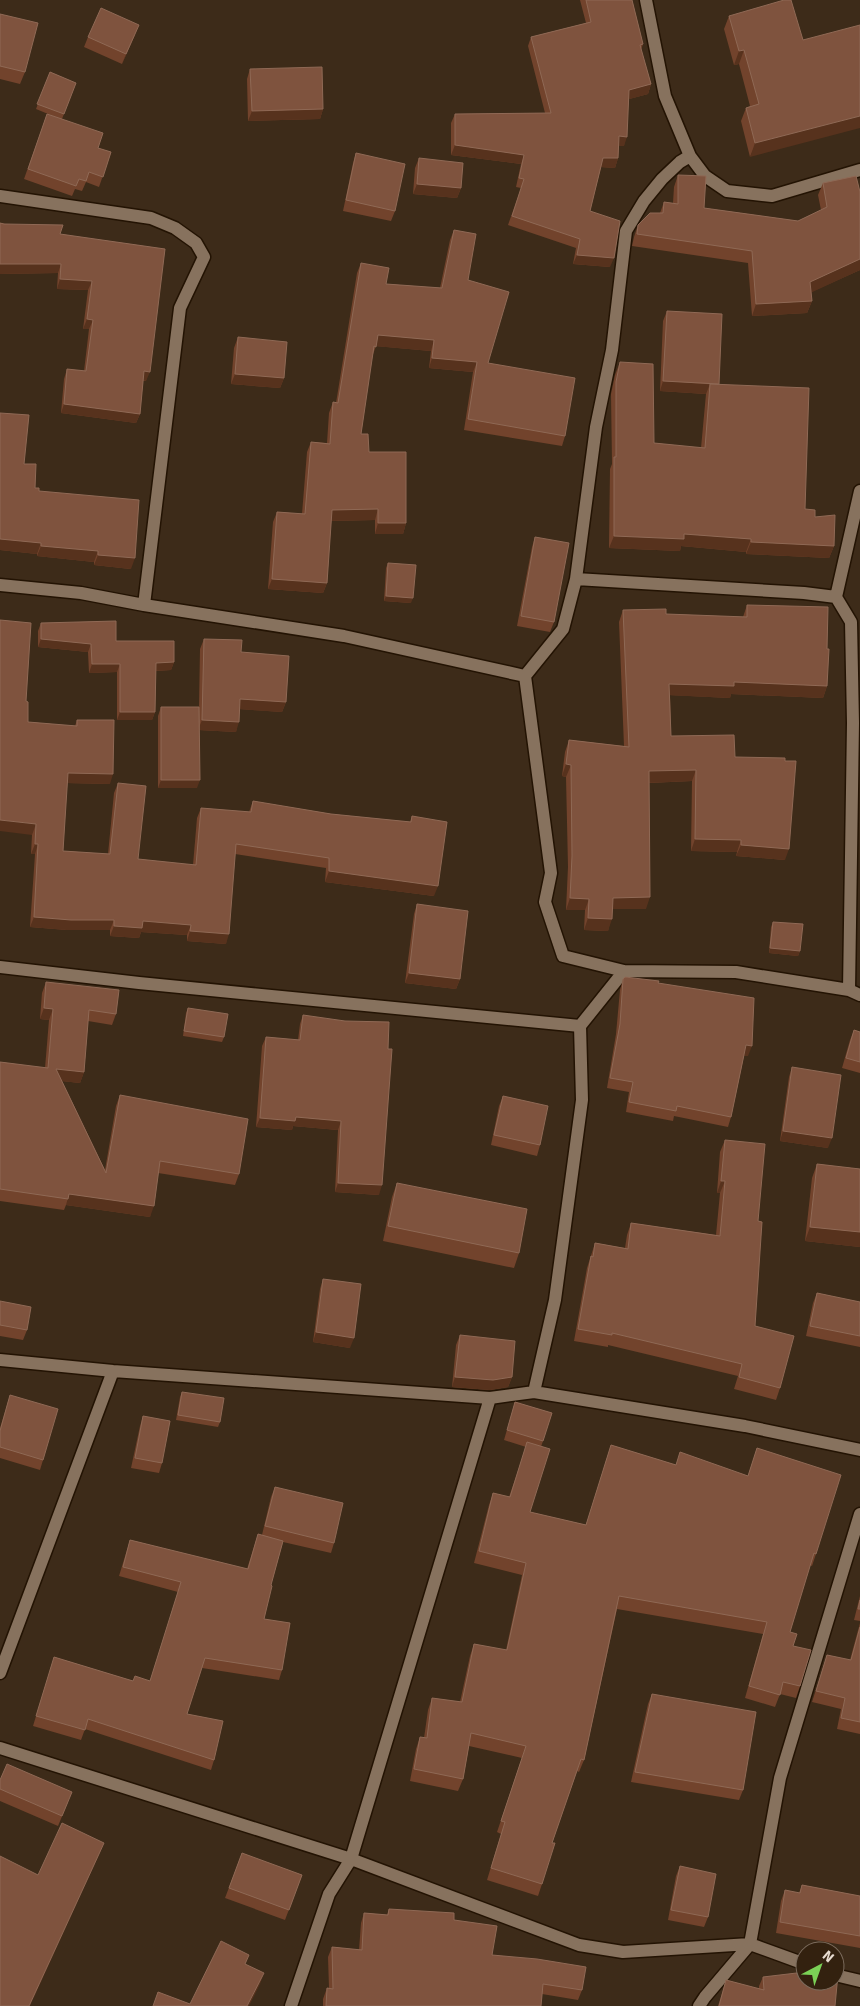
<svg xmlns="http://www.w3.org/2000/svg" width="860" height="2006" font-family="Signika,sans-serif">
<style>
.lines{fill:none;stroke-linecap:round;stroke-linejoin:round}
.minor-casing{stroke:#231303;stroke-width:15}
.minor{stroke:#87725e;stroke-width:12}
.wall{fill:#72432c}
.shaded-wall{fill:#57321d}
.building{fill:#7f533e;stroke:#8f6955}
</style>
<rect width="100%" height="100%" fill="#3d2b19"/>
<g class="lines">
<defs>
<path id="minor" d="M646,0L665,96L690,156L705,176L727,191L772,196L860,170
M0,196L151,218L175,228L196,243L204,257L180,308L144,605
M576,579L804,593L836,597L851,622L853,723L849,990
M0,585L81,593L144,605L344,636L525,676
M836,597L860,491
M0,967L139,983L580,1026L624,971L736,972L849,990L860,995
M624,971L563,956L545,902L551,873L525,676L563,629L576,579L596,427L612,350L626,231L644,201L662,179L680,162L690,156
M0,1360L113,1371L490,1398L534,1392L745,1426L860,1450
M534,1392L555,1300L582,1100L580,1026
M0,1673L113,1371
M0,1748L351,1859L579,1945L623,1952L750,1944L805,1964
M835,1975L860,1981
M291,2006L329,1894L351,1859L490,1398
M699,2006L705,1997L750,1944L780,1778L860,1514"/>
</defs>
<use href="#minor" class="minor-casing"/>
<use href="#minor" class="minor"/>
</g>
<path class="wall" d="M580,0H632L643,44L641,50L651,84L648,94L629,99L624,146H619L618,158L615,168L601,167L590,211L610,267L573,264L576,248L508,225L521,188L516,187L521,164L451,155V123L455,114L545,113L528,46L531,37L586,23Z
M0,14L25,72L20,84L0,79Z
M729,16L803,40L750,157L741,121L746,108L750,106L739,64L734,65L724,29Z
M135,35L122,64L84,47L88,37Z
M250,69L323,109L320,119L248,121L247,79Z
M50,72L76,83L62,119L98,148L111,152L99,187L86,182L82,191L75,189L72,196L24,179L47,114L53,116L36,109Z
M356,153L395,211L391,221L343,211L353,163Z
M419,158L461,188L457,198L413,194L415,168Z
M678,175L704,208L798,221L821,210L818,195L823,183L860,192V270L811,292L812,301L807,313L752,316L748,263L632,246L634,237L638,225L660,213L664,202L673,203L674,187Z
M0,223L60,234L165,249L146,381H143L140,414L136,423L61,413L64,379L67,369L84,371L89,329H83L88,290L57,289L58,273L0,274Z
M454,230L468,280L488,363L565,436L562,446L464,430L473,372L429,368L431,351L376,346L372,357L361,434L369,452L406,523L403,534H375V520L331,521L327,583L323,593L268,589L273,522L277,512L302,514L307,452L311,442L327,443L329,413L333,402L336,403L357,273L361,263L386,284L440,288L450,240Z
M667,311L805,509L815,517L834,546L829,558L746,554V552L681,546L680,551L609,548L610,469L612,464L611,394L615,375L620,362L654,443L701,448L706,394L660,391L663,321Z
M238,337L284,378L280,388L231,384L234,348Z
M0,413L35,488L131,569L94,565V562L37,556V554L0,550Z
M535,537L554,622L550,632L517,626L532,547Z
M388,563L411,603L384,601L386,568Z
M747,605L827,649V686L823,698L731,694L730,698L670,695L671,736L735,757L785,860L736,856L737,852L691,851L692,781L649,783L646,909H613L608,931L584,930L585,910H566L568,867L566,777L562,776L565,752L569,740L624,746L619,622L623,610L666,614L743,617Z
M41,623L116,641L174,662L171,670L156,671L155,712L152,720H117V672L89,673L88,652L38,647V631Z
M204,639L241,652L286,702L282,712L240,709L236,732L199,730L197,788H158V716L161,707L199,708L200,649Z
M26,701L28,722L75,726L77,720L110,784L67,783L63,851L108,854L114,793L118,783L138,859L193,865L197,818L201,808L249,812L253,801L331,814L410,822L412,816L434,896L325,882L326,868L235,854L226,944L187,941V935L141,932L139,938L110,936V930H67L30,927L35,854H31L32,835Z
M417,904L460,979L456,989L405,983L414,914Z
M773,922L800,951L798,956L769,953L771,927Z
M623,979L658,983L748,1056H744L731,1117L728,1127L674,1116L673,1121L626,1112L629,1092L607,1088L616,1034L620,990Z
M46,982L116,1014L112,1025L88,1021L84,1072L80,1083L62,1081L105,1170L116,1106L120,1095L239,1174L235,1185L158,1173L150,1217L66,1205L64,1210L0,1201V1062L45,1068L49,1020L40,1019L42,993Z
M188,1008L224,1037L222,1042L183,1036L186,1013Z
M303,1015L379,1195L335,1192L338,1130L293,1126L292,1130L256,1127L262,1046L266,1037L298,1040L300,1024Z
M854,1030L860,1032V1073L842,1068L850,1040Z
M792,1067L828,1148L780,1141L789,1077Z
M503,1096L540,1145L537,1156L491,1145L499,1106Z
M725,1140L758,1221L755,1326L780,1388L776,1400L734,1389L738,1376L608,1345V1347L574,1341L587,1268L595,1243L625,1248L627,1235L631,1223L716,1235L720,1193H717L720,1152Z
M817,1164L860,1169V1247L805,1241L812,1178Z
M397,1183L519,1253L514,1268L383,1241L392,1197Z
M323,1279L350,1348L313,1342L320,1289Z
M817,1293L860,1302V1347L806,1336L813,1303Z
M0,1301L27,1330L23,1340L0,1336Z
M460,1335L512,1377L508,1387L490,1390L452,1387L456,1345Z
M182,1392L220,1422L218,1427L176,1420L180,1397Z
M10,1395L43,1460L40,1470L0,1458V1428Z
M515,1402L552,1413L541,1447L530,1512L586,1525L611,1445L676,1465L748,1476L757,1448L816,1554L812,1566L810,1565L790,1632L800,1686L796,1698L780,1694L775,1707L745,1698L763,1634L617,1609L584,1760L579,1772L577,1771L552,1843L542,1884L538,1896L487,1880L501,1834L497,1832L522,1758L469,1746L463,1779L458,1791L410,1781L416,1749L420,1737L424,1738L428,1710L432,1698L460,1702L470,1656L474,1644L506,1650L522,1575L474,1563L489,1505L493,1493L509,1497L526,1447L504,1440Z
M143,1416L162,1463L159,1473L131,1468L140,1426Z
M275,1487L334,1543L331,1553L283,1542L271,1585L264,1619L282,1670L279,1680L202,1668L187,1714L214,1760L211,1770L85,1729L81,1740L33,1726L54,1657L133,1681H150L178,1592L119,1576L130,1540L247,1569L258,1534L262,1535L271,1497Z
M860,1596V1621L854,1620Z
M860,1623V1734L837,1729L841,1709L812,1702L827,1655L850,1660Z
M652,1694L743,1790L739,1800L631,1782L648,1704Z
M0,1780L68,1802L58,1826L0,1801Z
M242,1853L302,1875L285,1920L225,1898Z
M680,1866L708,1917L704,1927L668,1920L676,1876Z
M802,1885L860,1896V1948L776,1933L781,1901L785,1890L799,1893Z
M389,1909L454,1920L492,1955L582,1990L578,2000L542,1994L541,2006H323V1999L327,1988H329L328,1957L332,1947L359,1950L361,1923L364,1913L387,1915Z
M763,1977L835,2006H718L726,1980L759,1989V1986Z"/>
<path class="shaded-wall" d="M139,25L135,35L122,64L126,54Z
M744,50L739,64L734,65L739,51Z
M651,84L648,94L626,100L629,90Z
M323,109L320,119L248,121L252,111Z
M860,116V128L750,157L755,143Z
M619,136L627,137L624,146H616Z
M455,145L524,155L521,164L451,155Z
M603,158H618L615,168L599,167Z
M417,184L461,188L457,198L413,194Z
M577,255L614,258L610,267L573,264Z
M860,259V270L806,295L810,282Z
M0,264H61L58,273L0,274Z
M60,279L92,281L88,290L57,289Z
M812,301L807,313L752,316L756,304Z
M87,319L93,320L89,329H83Z
M378,335L434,340L431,351L374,346Z
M432,358L477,362L473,372L429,368Z
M144,371L150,372L146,381L141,380Z
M235,374L284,378L280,388L231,384Z
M663,381L719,385L710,384L706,394L660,391Z
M64,404L140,414L136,423L61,413Z
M378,509L375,520L328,521L332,510Z
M378,523H406L403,534H375Z
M684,534L751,539L746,552L681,546L680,551L609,548L614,536Z
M0,539L41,543L37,554L0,550Z
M751,542L834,546L829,558L746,554Z
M41,546L98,551L94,562L37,556Z
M98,555L135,558L131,569L94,565Z
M272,579L327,583L323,593L268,589Z
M386,596L413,598L411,603L384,601Z
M41,639L91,644L88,652L38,647Z
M174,662L171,670L153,671L156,663Z
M92,664H120L117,672L89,673Z
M734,682L827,686L823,698L731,694L730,698L665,695L669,684Z
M240,699L286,702L282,712L236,709Z
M120,712H155L152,720H117Z
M202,720L239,722L236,732L198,730Z
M566,764L571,765L566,777L562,776Z
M696,770L692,781L645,783L649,771Z
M68,773L113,774L110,784L64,783Z
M161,780H200L197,788H158Z
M0,820L36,824L32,835L0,831Z
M695,839L741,840L737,852L691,851Z
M35,844H38L35,854H31Z
M741,845L789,849L785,860L736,856Z
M329,871L438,886L434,896L325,882Z
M650,897L646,909H609L613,898Z
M570,898L589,899L585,910H566Z
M34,917L114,920L110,930H67L30,927Z
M588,918L612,919L608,931L584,930Z
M143,921L191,925L187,935L141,932L139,938L110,936L114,926Z
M190,931L229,934L226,944L187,941Z
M770,948L800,951L798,956L769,953Z
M409,973L460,979L456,989L405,983Z
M44,1008L53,1009L49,1020L40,1019Z
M746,1045L752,1046L748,1056H742Z
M56,1069L84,1072L80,1083L52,1080Z
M296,1117L341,1121L338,1130L293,1126L292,1130L256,1127L260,1118Z
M783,1131L832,1138L828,1148L780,1141Z
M721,1181H725L720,1193H717Z
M338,1183L382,1185L379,1195L335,1192Z
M69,1194L154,1206L150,1217L66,1205Z
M810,1227L860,1232V1247L805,1241Z
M316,1332L354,1338L350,1348L313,1342Z
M455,1377H512L508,1387L490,1390L452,1387Z
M104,1843L100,1853L30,2006H29Z
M264,1973L260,1984L249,2006H247Z"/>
<path class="building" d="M586,0H632L643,44L640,45L651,84L629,90L627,137L619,136L618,158H603L590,211L620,221L614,258L577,255L580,239L512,216L524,179L519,178L524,155L455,145V114L551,113L531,37L591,22Z
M784,0H791L803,40L860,25V116L755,143L746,108L759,104L744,50L739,51L729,16Z
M101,8L139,25L126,54L88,37Z
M0,14L38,23L25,72L0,66Z
M322,67L323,109L252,111L250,69Z
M50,72L76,83L64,114L37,104Z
M47,114L103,133L98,148L111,152L103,177L89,172L86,181L79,179L76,186L28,169Z
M356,153L405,164L395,211L346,200Z
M419,158L463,163L461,188L417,184Z
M678,175L706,176L704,208L798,221L827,207L823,183L856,176L860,192V259L810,282L812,301L756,304L752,251L637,234L638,225L650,213H663L664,202L678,204Z
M0,223L4,224L63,225L60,234L165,249L150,372L144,371L140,414L64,404L67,369L86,371L93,320L87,319L92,281L60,279L61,264H0Z
M454,230L476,234L468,280L509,292L488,363L575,378L565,436L468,419L477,362L432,358L434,340L378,335L376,347L374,346L361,434H368L369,452H406V523H378V509L332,510L327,583L272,579L277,512L305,514L311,442L330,444L333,402L338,403L361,263L389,268L386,284L442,288Z
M667,311L722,314L719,384L663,381Z
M238,337L287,342L284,378L235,374Z
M620,362L653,364L654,443L705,448L710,384L809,388L805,509L815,510V517L835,515L834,546L751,542V539L684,534V539L614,536V457H616V382Z
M0,413L29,415L24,464H36L35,488H39V491L139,500L135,558L98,555V551L41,546V543L0,539Z
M535,537L569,543L554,622L521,616Z
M388,563L416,565L413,598L386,596Z
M747,605L828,607L827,649H829L827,686L734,682V686L669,684L671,736L734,735L735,757L785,758V761H796L789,849L741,845V840L695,839L696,770L649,771L650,897L613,898L612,919L588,918L589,899L570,898L572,856L571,765L566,764L569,740L629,747L623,610L666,609V614L747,617Z
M0,620L31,623L26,701L28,702V722L77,726V720H114L113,774L68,773L63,851L110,854L118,783L146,786L138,859L196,865L201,808L251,812L253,801L331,814L411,822L412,816L447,822L438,886L329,871V858L236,844L229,934L190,931L191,925L143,921L142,928L114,926V920H71L34,917L38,844H35L36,824L0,820Z
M116,621V641H174V662L156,663L155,712H120V664H92L91,644L41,639V623Z
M204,639L242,640L241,652L289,656L286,702L240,699L239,722L202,720Z
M161,707H199L200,780H161Z
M417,904L468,911L460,979L409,973Z
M773,922L803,924L800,951L770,948Z
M625,977L659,981L658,983L754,998L752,1046L746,1045L731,1117L677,1106L676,1111L629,1102L633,1082L610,1078L620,1024L623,979Z
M46,982L119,990L116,1014L89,1010L84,1072L56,1069L106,1173L120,1095L248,1119L239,1174L160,1161L154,1206L69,1194L68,1199L0,1189V1062L48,1068L53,1009L44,1008Z
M188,1008L228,1014L224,1037L184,1031Z
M303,1015L345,1021L389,1022L388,1049H392L382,1185L338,1183L341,1121L296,1117L295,1121L260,1118L266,1037L300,1040Z
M854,1030L860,1032V1062L846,1058Z
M792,1067L841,1075L832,1138L783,1131Z
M503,1096L548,1106L540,1145L494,1135Z
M725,1140L765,1144L758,1221L762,1222L755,1326L794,1336L780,1388L739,1377L742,1364L612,1333V1335L578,1329L591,1256L593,1257L595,1243L628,1249L631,1223L720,1236L725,1181H721Z
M817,1164L860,1169V1232L810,1227Z
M397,1183L527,1209L519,1253L388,1226Z
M323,1279L361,1284L354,1338L316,1332Z
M817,1293L860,1302V1336L810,1326Z
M0,1301L31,1307L27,1330L0,1325Z
M460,1335L515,1341L512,1377L493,1380L455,1377Z
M182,1392L224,1398L220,1422L178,1415Z
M10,1395L58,1409L43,1460L0,1447V1431Z
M515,1402L552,1413L543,1441L507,1430Z
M143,1416L170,1421L162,1463L135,1458Z
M527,1442L550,1449L530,1512L586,1525L611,1445L676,1465L680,1452L748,1476L757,1448L841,1475L816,1554L814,1553L790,1632L797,1634L793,1646L811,1650L800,1686L783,1682L780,1695L749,1686L767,1622L619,1596L584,1760L581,1759L552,1843H555L542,1884L491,1868L505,1822L501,1821L526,1746L471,1733L463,1779L414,1769L420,1737L427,1738L432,1698L462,1702L474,1644L507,1650L526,1563L479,1551L493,1493L510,1497Z
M275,1487L343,1503L334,1543L265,1526Z
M258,1534L283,1541L271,1585L272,1586L264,1619L290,1623L282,1670L205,1658L187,1714L223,1721L214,1760L88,1719L85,1730L36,1716L54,1657L133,1681L135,1676L150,1681L181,1582L123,1567L130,1540L248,1569Z
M860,1600V1609H858Z
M860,1627V1722L841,1718L845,1698L816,1691L827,1655L851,1660Z
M652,1694L756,1712L743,1790L635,1772Z
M7,1764L72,1792L62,1816L0,1789V1780Z
M62,1823L104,1843L29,2006H0V1856L38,1875Z
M242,1853L302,1875L289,1910L229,1888Z
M680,1866L716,1874L708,1917L671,1910Z
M802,1885L860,1896V1936L780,1922L785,1890L800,1893Z
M389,1909L454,1913V1920L497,1926L492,1955L537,1959L586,1967L582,1990L543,1984L541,2006H326L327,1988L333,1989L332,1947L362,1950L364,1913L388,1915Z
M221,1941L249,1955L245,1964L264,1973L247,2006H153L158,1992L190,2004Z
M805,1972V1981H835V1972L838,1974L835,2006H719L726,1980L764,1990L763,1977Z"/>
<g transform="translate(820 1966) rotate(41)"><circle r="24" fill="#33210f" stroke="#7c6c5d"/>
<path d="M0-4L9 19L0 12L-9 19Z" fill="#7bd156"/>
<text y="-8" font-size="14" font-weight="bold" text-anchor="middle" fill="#e9ddd2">N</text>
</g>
</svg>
